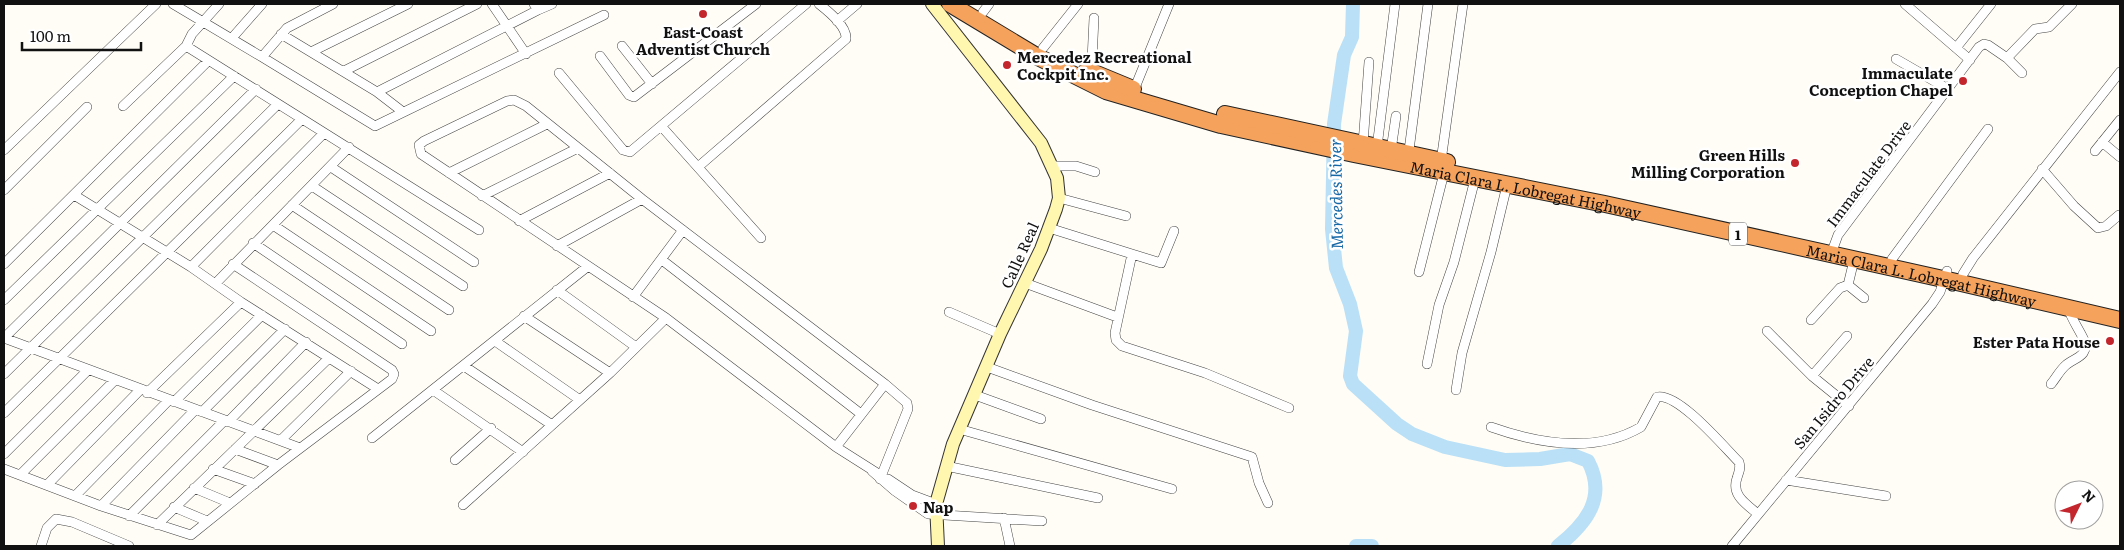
<svg xmlns="http://www.w3.org/2000/svg" width="2124" height="550" font-family="Literata,serif">
<style>
.lines{fill:none;stroke-linecap:round;stroke-linejoin:round}
.river{stroke:#b9e0f7;stroke-width:14}
.street-casing{stroke:#444;stroke-width:10}
.secondary-casing{stroke:#333;stroke-width:14}
.highway-casing{stroke:#222;stroke-width:18}
.street{stroke:#fff;stroke-width:9}
.secondary{stroke:#fff6b0;stroke-width:12}
.highway{stroke:#f5a25d;stroke-width:16}
.poi-dot{fill:#c4262e;stroke:#fff;stroke-width:2}
.labels{text-anchor:middle;dominant-baseline:central;stroke-width:5;stroke-linejoin:round;paint-order:stroke}
.shield{fill:#fff;stroke:#585858;stroke-width:1}
.shield-label{font-size:14px;font-weight:bold;fill:#111}
.poi-label{font-size:15px;font-weight:bold;fill:#111;stroke:#fff;text-anchor:end}
.street-label{font-size:15px;fill:#111;stroke:#fff}
.water-label{font-size:16px;font-style:italic;fill:#1768a6;stroke:#fff}
</style>
<rect width="100%" height="100%" fill="#fffdf5"/>
<g class="lines">
<path class="river" d="M1353,4L1352,37L1344,55L1334,124L1332,229L1336,268L1350,304L1356,331L1350,376L1353,384L1397,424L1412,434L1445,447L1505,460L1540,459L1570,454L1588,461C1607,497 1587,523 1558,546
M1356,546H1372"/>
<defs>
<path id="street" d="M173,4L262,57L287,28L333,4
M219,4L192,34L186,46L479,230
M492,4L526,54
M534,4L538,10L552,4
M1905,4L1970,60
M983,12L989,4
M837,21L857,4
M281,34L377,92L403,112
M232,38L262,4
M622,46L652,84
M1043,48L1078,4
M1956,48L1991,4
M313,51L408,4
M600,56L629,95L634,97L756,4
M262,57L375,126L604,15
M2007,58L2022,73
M1896,59L1948,89
M1085,70L1092,60L1094,18
M344,71L477,4
M559,73L623,150L630,152L806,4
M1134,90L1169,4
M377,92L538,10
M123,106L186,46
M662,127L761,238
M2102,142L2120,157
M1363,144L1369,62
M1377,147L1395,4
M4,150L156,4
M1391,150L1396,116
M2095,151L2120,120
M1408,158L1428,4
M1441,161L1463,4
M1053,166H1076L1095,172
M331,167L474,262
M698,167L846,39C847,26 828,11 819,4
M2042,169L2074,206L2098,228L2106,226L2119,215
M449,173L547,124
M312,186L463,286
M4,190L87,107
M74,195L191,267L241,302L378,389
M482,196L578,148
M1059,198L1126,216
M292,205L449,310
M519,221L610,173
M273,225L431,331
M1049,228L1132,254L1115,333L1116,340L1122,346L1205,373L1289,408
M253,243L402,344
M557,246L642,199
M1132,254L1161,263L1174,231
M1831,254L1838,235L1979,47L1984,44L1988,45L2007,58L2035,29L2049,27L2072,4
M1892,259L1988,129
M662,260L861,414
M4,264L208,61
M191,267L324,133
M1419,272L1444,173
M216,283L349,147
M1025,283L1117,317
M1961,283L1963,274L1973,258L2120,72
M1848,285L1864,298
M557,290L636,347
M633,297L683,230
M4,300L234,76
M949,312L1000,334
M524,316L610,373
M1811,320L1840,288L1848,285L1854,260
M1767,331L1812,376L1849,406
M4,338L256,89
M4,338L300,448
M495,341L580,400
M1427,364L1439,305L1454,262L1475,179
M464,366L552,425
M987,367L1092,405L1252,457L1259,483L1268,503
M4,374L278,104
M1812,376L1847,336
M2051,384C2056,378 2060,370 2066,365C2074,358 2090,356 2084,340C2079,329 2072,320 2068,308
M433,390L523,452
M1456,390L1462,353L1491,252L1507,185
M147,393L241,302
M975,395L1041,419
M174,402L262,315
M202,412L285,329
M4,413L302,119
M228,422L306,342
M1491,427C1539,444 1595,454 1641,427L1657,397C1678,392 1724,447 1739,462C1741,469 1739,471 1737,478C1731,495 1746,504 1758,514
M959,429L1172,489
M372,438L587,267
M281,440L351,371
M836,447L877,473
M235,449L278,465
M4,454L87,371
M455,460L491,428
M946,466L1098,498
M4,469L101,506L191,535L278,465L392,379L394,374L392,370L233,264
M213,469L255,484
M872,471L895,491L928,514L1042,521
M21,474L114,381
M880,479L908,409L907,403L885,384L642,199L526,106L514,100L507,101L424,141L419,145L421,154L666,318L836,447L885,384
M888,479L912,495L936,504
M1786,480L1886,496
M47,485L140,390
M194,488L230,503
M76,495L169,400
M463,505L610,373L666,318
M101,506L195,410
M174,507L207,521
M129,516L225,420
M1004,518L1010,546
M157,525L329,358
M41,546L47,528L56,519L72,522L129,546
M1732,546L1932,304L1940,292L1947,271"/>
<path id="secondary" d="M932,4L1041,143L1057,178L1059,198L1056,209L1041,249L1000,334L953,444L936,504L938,546"/>
<g id="highway">
<path id="s1" d="M950,4L1038,57L1106,91L1221,125L1354,154L1605,204L1961,283L2120,320"/>
<path d="M1087,70L1133,89"/>
<path d="M1225,114L1447,162"/>
</g>
</defs>
<use href="#street" class="street-casing"/>
<use href="#secondary" class="secondary-casing"/>
<use href="#highway" class="highway-casing"/>
<use href="#street" class="street"/>
<use href="#secondary" class="secondary"/>
<use href="#highway" class="highway"/>
</g>
<g class="poi-dot">
<circle cx="703" cy="14" r="5"/>
<circle cx="1007" cy="65" r="5"/>
<circle cx="1963" cy="81" r="5"/>
<circle cx="1795" cy="163" r="5"/>
<circle cx="2110" cy="341" r="5"/>
<circle cx="913" cy="506" r="5"/>
</g>
<g class="labels">
<rect class="shield" x="1729" y="222.5" width="18" height="23" rx="4"/>
<g class="shield-label">
<text x="1738" y="234">1</text>
</g>
<g class="poi-label">
<text x="703" y="31" text-anchor="middle">East-Coast<tspan x="703" dy="17">Adventist Church</tspan></text>
<text x="1017" y="56" text-anchor="start">Mercedez Recreational<tspan x="1017" dy="17">Cockpit Inc.</tspan></text>
<text x="1953" y="72">Immaculate<tspan x="1953" dy="17">Conception Chapel</tspan></text>
<text x="1785" y="154">Green Hills<tspan x="1785" dy="17">Milling Corporation</tspan></text>
<text x="2100" y="341">Ester Pata House</text>
<text x="923" y="506" text-anchor="start">Nap</text>
</g>
<g class="street-label">
<text transform="translate(1868 173) rotate(-53)">Immaculate Drive</text>
<text stroke="none"><textPath href="#s1" startOffset="610">Maria Clara L. Lobregat Highway</textPath></text>
<text transform="translate(1019 255) rotate(-66)">Calle Real</text>
<text stroke="none"><textPath href="#s1" startOffset="1015">Maria Clara L. Lobregat Highway</textPath></text>
<text transform="translate(1833 402) rotate(-50)">San Isidro Drive</text>
</g>
<g class="water-label">
<text transform="translate(1335 194) rotate(-91)">Mercedes River</text>
</g>
</g>
<rect width="2124" height="550" fill="none" stroke="#111111" stroke-width="10"/>
<g transform="translate(2079 505) rotate(48)"><circle r="24" fill="#ffffff" stroke="#a0a0a0"/>
<path d="M0-4L9 19L0 12L-9 19Z" fill="#c4262e"/>
<text y="-8" font-size="14" font-weight="bold" text-anchor="middle" fill="#111111">N</text>
</g>
<path d="M22 42v8h119v-8" fill="none" stroke="#111111" stroke-width="2.5"/>
<text x="30" y="42" font-size="15" fill="#111111" stroke="#ffffff" stroke-width="4" paint-order="stroke">100 m</text>
</svg>
